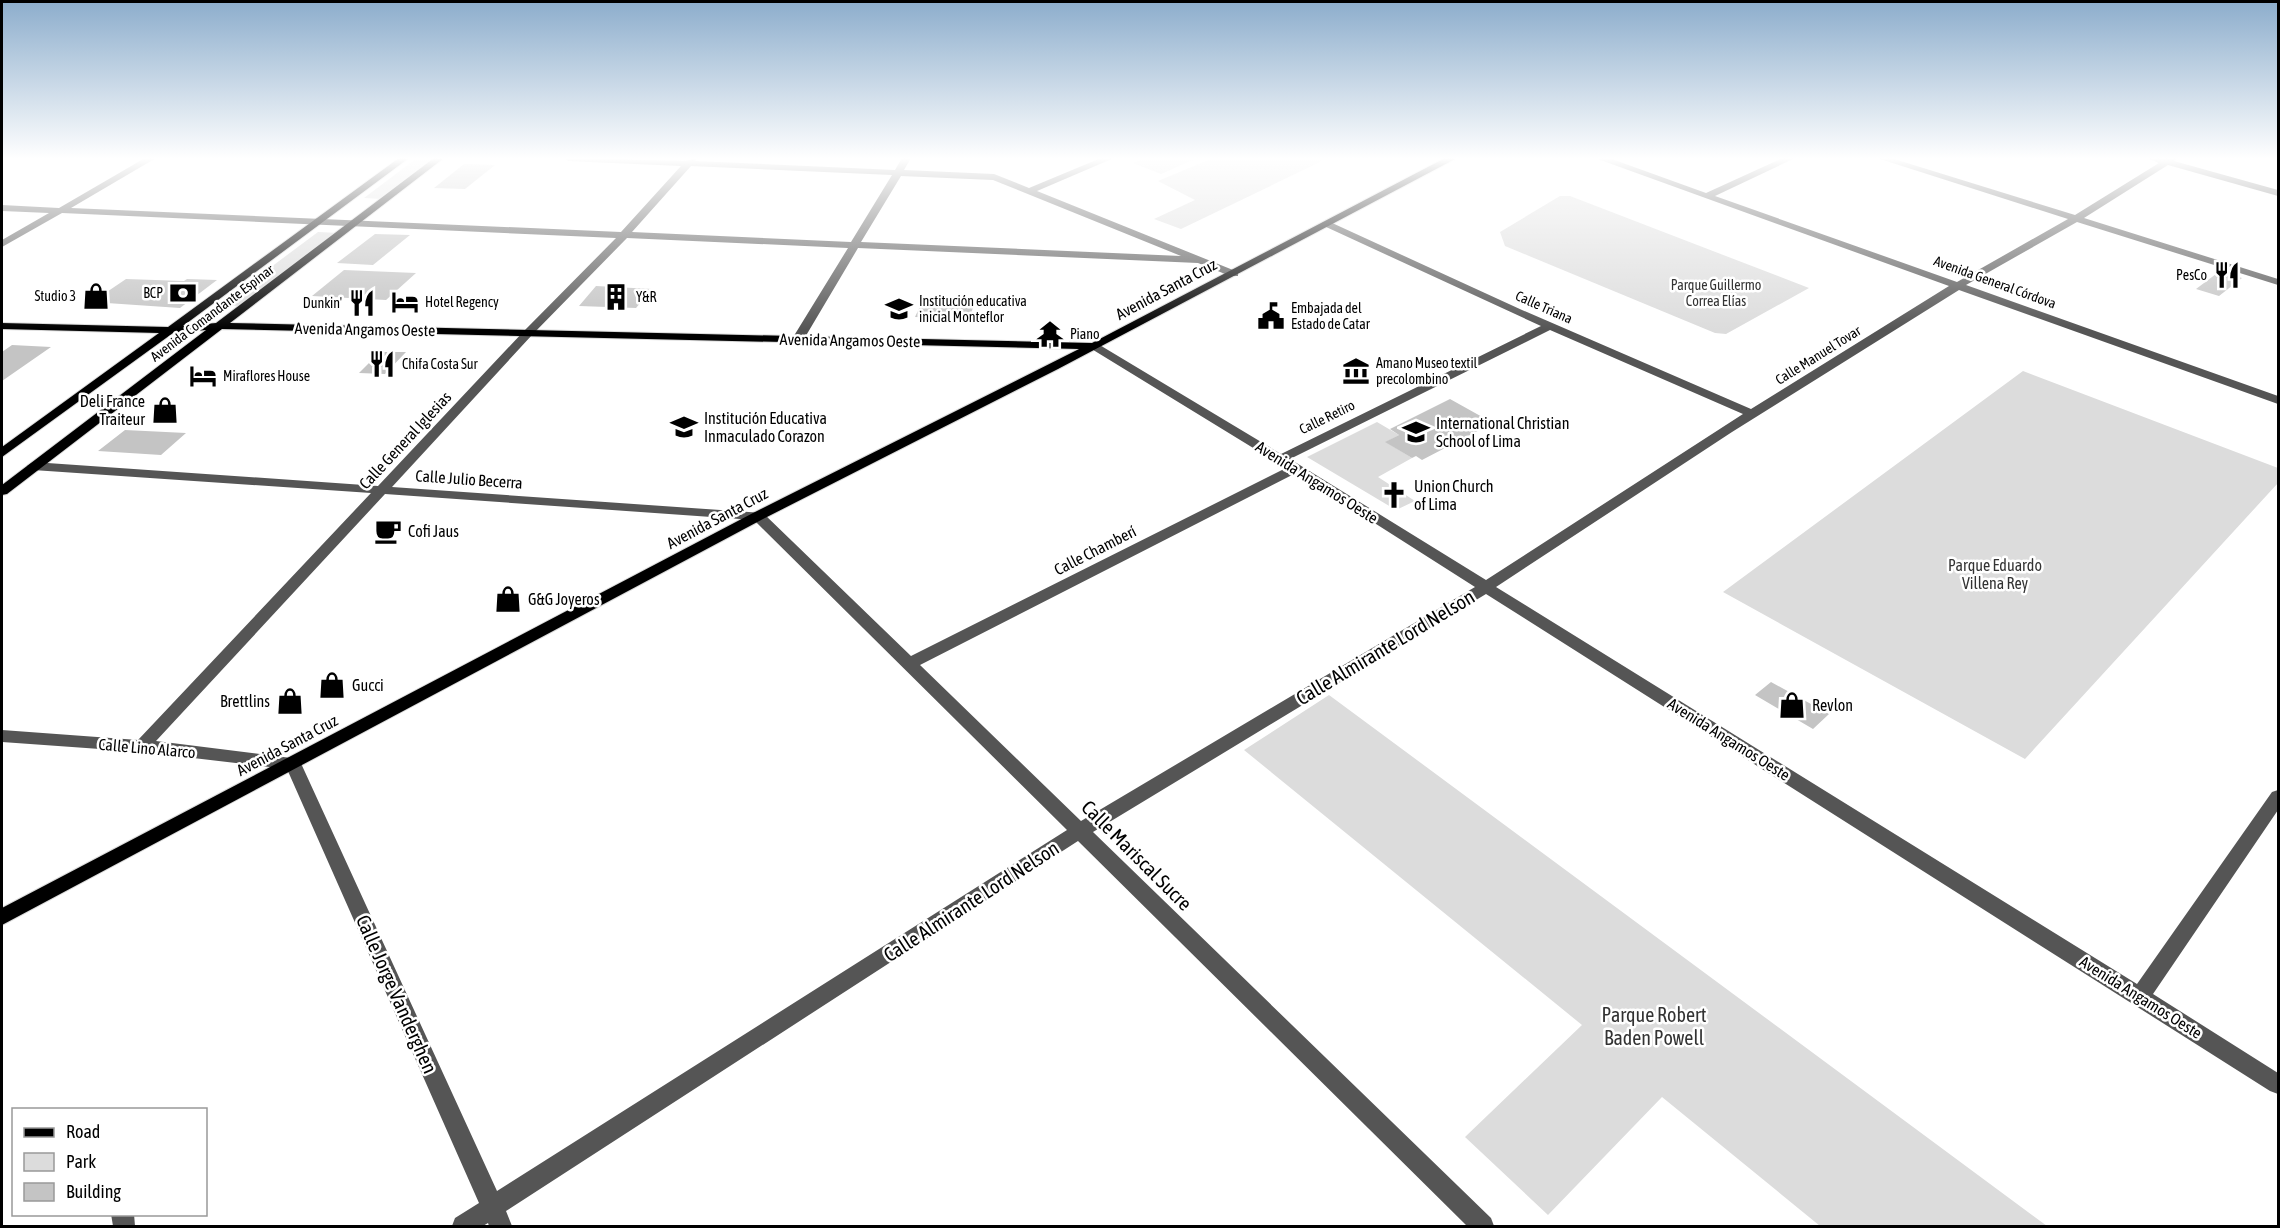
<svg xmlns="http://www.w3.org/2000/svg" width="2280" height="1228" font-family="'Asap Condensed',sans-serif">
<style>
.green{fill:#dcdcdc}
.building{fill:#c4c4c4}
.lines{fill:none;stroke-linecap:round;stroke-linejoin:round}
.major-casing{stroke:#dbdbdb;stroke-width:2}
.minor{fill:#555;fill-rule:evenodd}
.major{fill:#000;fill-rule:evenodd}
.labels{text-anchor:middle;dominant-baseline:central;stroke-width:5;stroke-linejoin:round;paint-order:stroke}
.far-poi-label{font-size:14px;fill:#000;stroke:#fff;text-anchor:start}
.far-street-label{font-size:14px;fill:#000;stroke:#fff}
.far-park-label{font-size:14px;fill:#333;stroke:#fff}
.street-label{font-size:16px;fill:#000;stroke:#fff}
.poi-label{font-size:16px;fill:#000;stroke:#fff;text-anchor:start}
.park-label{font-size:16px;fill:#333;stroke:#fff}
.near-street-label{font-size:20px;fill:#000;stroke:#fff}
.near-park-label{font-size:20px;fill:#333;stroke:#fff}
</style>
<rect width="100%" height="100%" fill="#fff"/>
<path class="green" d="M417,158H436L383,199L364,198Z
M1145,158H1197L1161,174L1133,163Z
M1213,158H1322L1320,162L1181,229L1154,219L1195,200L1158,181Z
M1560,196H1570L1809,288L1726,334L1715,333L1505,246L1500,232Z
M318,232L339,233L242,306L220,305Z
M2023,371L2278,468V483L2025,759L1723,592Z
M1377,422L1399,435L1386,442L1412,458L1378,477L1415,501L1396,510L1307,457Z
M1329,695L2047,1226H1820L1662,1097L1548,1215L1465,1137L1582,1025L1244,750Z"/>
<path class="building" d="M464,164L495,165L465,189L434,188Z
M375,234L410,235L373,265L337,263Z
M344,270L416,273L386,300L312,296Z
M2220,271L2242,278L2219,296L2196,289Z
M126,279L184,281L187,279L217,280L180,308L92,302Z
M596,286L652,289L636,308L579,306Z
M924,298H952L976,299L969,319L915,317Z
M12,345L51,347L2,381V352Z
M380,352H406L385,374L359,373Z
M1450,399L1493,423L1422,460L1416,456L1412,458L1385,442L1399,435L1390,429Z
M125,430L186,433L161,455L98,451Z
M1771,682L1829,714L1813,729L1755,695Z"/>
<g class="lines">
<defs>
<path id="major" d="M399,158H409L183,326L216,323L434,158H444L230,323L1092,343L1445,158H1457L1058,369L763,519L2,925V908L753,513L1079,349L222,329L7,494L2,495V485L206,330L173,333L2,457V447L159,333L2,329V323L168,327Z"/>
</defs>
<use href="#major" class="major-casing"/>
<path class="minor" d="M145,158H156L71,208L621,232L681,166L568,161L564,158L686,161L697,158L695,161L895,170L902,158H911L904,170L994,174L1029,188L1101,158H1114L1037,191L1238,272V276H1230L1198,263L858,248L804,339L798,342L792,339L848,248L627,238L532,335L392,487L763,513L911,656L1286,468L1090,348V344H1098L1281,454L1541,326L1324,226V222H1330L1522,310L1751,409L1949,286L1595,158H1609L1706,193L1783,158H1795L1715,196L1957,282L2068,219L1877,158H1891L2075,215L2159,163L2147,158H2177L2174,161L2278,190V196L2168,165L2084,218L2278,279V285L2077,222L1966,285L2278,396V404L1959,290L1732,432L1496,587L2137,984L2272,792L2278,790V810L2153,994L2278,1073V1094L2270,1091L1486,594L1093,832L1491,1218L1494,1226H1467L1078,841L506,1211L512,1226H489L488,1223L483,1226H452L455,1218L479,1203L287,769L142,752L2,742V730L138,740L371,493L33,470L27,466L33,462L378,486L524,331L616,238L62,213L2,247V240L49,213L2,211V205L59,208ZM691,166L892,175L851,242L632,232ZM901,176L993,180L1181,256L861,242ZM1550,330L1743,414L1486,580L1290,459ZM1296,473L1475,587L1081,821L920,665ZM385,494L754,520L1067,830L497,1191L299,759L156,741Z
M111,1214H134L135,1226H113Z"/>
<use href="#major" class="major"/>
</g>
<linearGradient id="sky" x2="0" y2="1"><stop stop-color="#8cadcc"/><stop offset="0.48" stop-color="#fff"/><stop offset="1" stop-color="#fff" stop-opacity="0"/></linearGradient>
<rect width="2280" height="330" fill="url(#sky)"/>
<defs>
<symbol id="restaurant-bare" viewBox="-9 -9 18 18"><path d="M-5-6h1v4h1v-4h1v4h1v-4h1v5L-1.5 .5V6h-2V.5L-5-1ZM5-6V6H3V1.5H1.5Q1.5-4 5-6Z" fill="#000" stroke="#fff" stroke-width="2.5" paint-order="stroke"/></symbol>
<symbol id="bank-bare" viewBox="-9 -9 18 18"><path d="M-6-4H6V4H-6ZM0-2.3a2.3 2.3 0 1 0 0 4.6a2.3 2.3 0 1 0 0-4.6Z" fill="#000" stroke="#fff" stroke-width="2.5" paint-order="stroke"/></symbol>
<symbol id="shop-bare" viewBox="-9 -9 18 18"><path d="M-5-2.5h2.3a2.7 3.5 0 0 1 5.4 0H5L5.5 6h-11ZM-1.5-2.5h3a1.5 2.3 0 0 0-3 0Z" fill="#000" stroke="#fff" stroke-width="2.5" paint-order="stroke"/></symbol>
<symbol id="building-bare" viewBox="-9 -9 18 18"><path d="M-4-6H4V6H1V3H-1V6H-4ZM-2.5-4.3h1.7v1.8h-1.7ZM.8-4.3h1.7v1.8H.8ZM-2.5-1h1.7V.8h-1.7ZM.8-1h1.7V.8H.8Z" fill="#000" stroke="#fff" stroke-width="2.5" paint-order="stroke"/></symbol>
<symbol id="hotel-bare" viewBox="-9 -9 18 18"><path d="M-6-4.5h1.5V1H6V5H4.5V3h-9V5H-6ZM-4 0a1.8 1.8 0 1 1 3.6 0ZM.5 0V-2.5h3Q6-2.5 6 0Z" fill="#000" stroke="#fff" stroke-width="2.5" paint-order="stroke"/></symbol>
<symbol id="school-bare" viewBox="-9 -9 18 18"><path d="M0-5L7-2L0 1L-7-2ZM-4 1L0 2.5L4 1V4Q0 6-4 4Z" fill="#000" stroke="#fff" stroke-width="2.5" paint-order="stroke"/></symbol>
<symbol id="civic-bare" viewBox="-9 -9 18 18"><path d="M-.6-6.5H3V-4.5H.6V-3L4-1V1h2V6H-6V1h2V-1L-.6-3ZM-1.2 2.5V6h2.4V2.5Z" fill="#000" stroke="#fff" stroke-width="2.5" paint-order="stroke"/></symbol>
<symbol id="temple-bare" viewBox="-9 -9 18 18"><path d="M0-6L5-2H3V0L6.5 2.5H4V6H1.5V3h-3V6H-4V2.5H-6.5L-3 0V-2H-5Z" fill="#000" stroke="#fff" stroke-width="2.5" paint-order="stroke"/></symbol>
<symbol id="museum-bare" viewBox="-9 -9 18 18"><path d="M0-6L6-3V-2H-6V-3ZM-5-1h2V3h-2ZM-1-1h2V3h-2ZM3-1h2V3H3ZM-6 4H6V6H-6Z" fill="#000" stroke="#fff" stroke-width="2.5" paint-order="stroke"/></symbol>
<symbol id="church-bare" viewBox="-9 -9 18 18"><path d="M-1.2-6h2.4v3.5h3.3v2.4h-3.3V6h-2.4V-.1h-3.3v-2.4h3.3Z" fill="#000" stroke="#fff" stroke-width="2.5" paint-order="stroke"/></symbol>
<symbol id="cafe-bare" viewBox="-9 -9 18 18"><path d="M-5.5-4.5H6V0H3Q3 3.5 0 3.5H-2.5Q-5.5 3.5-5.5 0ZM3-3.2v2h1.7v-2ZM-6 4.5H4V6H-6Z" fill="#000" stroke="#fff" stroke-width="2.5" paint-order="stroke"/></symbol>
</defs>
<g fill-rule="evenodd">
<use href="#restaurant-bare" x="2208" y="256" width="38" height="38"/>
<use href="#bank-bare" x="164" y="274" width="38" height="38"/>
<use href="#shop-bare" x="77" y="277" width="38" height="38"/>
<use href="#building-bare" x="597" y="278" width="38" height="38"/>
<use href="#hotel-bare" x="386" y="283" width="38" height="38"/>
<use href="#restaurant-bare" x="343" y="284" width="38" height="38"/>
<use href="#school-bare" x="880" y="290" width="38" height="38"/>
<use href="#civic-bare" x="1252" y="297" width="38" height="38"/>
<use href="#temple-bare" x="1031" y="315" width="38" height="38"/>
<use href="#restaurant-bare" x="363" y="345" width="38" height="38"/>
<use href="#museum-bare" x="1337" y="352" width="38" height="38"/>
<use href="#hotel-bare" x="184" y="357" width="38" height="38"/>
<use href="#shop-bare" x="146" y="391" width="38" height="38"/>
<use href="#school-bare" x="665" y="408" width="38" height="38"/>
<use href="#school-bare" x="1397" y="413" width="38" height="38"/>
<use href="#church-bare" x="1375" y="476" width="38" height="38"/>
<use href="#cafe-bare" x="369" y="512" width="38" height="38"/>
<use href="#shop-bare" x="489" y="580" width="38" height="38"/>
<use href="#shop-bare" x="313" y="666" width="38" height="38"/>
<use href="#shop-bare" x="271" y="682" width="38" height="38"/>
<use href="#shop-bare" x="1773" y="686" width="38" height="38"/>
</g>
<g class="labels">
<g class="far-poi-label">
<text x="2207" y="275" text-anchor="end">PesCo</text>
<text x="163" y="293" text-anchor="end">BCP</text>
<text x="76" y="296" text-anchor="end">Studio 3</text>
<text x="636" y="297">Y&amp;R</text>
<text x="919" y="301">Institución educativa<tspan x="919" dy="16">inicial Monteflor</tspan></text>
<text x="425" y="302">Hotel Regency</text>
<text x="342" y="303" text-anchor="end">Dunkin'</text>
<text x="1291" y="308">Embajada del<tspan x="1291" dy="16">Estado de Catar</tspan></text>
<text x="1070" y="334">Piano</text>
<text x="1376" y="363">Amano Museo textil<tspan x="1376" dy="16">precolombino</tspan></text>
<text x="402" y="364">Chifa Costa Sur</text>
<text x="223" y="376">Miraflores House</text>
</g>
<g class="far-street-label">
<text transform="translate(1995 282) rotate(20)">Avenida General Córdova</text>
<text transform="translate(1544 307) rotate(24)">Calle Triana</text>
<text transform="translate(212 313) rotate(-37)">Avenida Comandante Espinar</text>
<text transform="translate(1818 355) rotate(-32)">Calle Manuel Tovar</text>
<text transform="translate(1327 417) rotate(-26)">Calle Retiro</text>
</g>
<g class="far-park-label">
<text x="1716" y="285">Parque Guillermo<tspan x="1716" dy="16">Correa Elías</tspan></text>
</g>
<g class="street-label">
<text transform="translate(1166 289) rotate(-28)">Avenida Santa Cruz</text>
<text transform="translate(365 329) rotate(1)">Avenida Angamos Oeste</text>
<text transform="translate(850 340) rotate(1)">Avenida Angamos Oeste</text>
<text transform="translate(405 440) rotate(-47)">Calle General Iglesias</text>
<text transform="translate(469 479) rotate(4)">Calle Julio Becerra</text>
<text transform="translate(1317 482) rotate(32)">Avenida Angamos Oeste</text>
<text transform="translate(717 518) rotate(-28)">Avenida Santa Cruz</text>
<text transform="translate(1095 550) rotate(-27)">Calle Chamberí</text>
<text transform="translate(1729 739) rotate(32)">Avenida Angamos Oeste</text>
<text transform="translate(287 745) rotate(-28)">Avenida Santa Cruz</text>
<text transform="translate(147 748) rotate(5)">Calle Lino Alarco</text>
<text transform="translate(2141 997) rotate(32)">Avenida Angamos Oeste</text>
</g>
<g class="poi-label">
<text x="145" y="401" text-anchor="end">Deli France<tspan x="145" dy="18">Traiteur</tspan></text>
<text x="704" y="418">Institución Educativa<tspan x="704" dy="18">Inmaculado Corazon</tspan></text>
<text x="1436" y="423">International Christian<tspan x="1436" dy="18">School of Lima</tspan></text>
<text x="1414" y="486">Union Church<tspan x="1414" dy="18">of Lima</tspan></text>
<text x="408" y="531">Cofi Jaus</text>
<text x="528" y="599">G&amp;G Joyeros</text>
<text x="352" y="685">Gucci</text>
<text x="270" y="701" text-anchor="end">Brettlins</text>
<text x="1812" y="705">Revlon</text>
</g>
<g class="park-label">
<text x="1995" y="565">Parque Eduardo<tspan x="1995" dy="18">Villena Rey</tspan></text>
</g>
<g class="near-street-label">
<text transform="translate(1385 647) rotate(-31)">Calle Almirante Lord Nelson</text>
<text transform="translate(1137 855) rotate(45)">Calle Mariscal Sucre</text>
<text transform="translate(971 901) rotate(-33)">Calle Almirante Lord Nelson</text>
<text transform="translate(397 994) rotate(66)">Calle Jorge Vanderghen</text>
</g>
<g class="near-park-label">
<text x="1654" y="1014">Parque Robert<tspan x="1654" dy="23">Baden Powell</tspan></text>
</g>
</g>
<rect width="2280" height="1228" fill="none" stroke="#000000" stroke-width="6"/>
<rect x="12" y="1108" width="195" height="108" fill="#ffffff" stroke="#999999" stroke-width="1.5"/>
<rect x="24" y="1128" width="30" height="9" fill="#000000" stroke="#999999" stroke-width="1.5"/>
<text x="66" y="1138" font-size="18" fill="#000000">Road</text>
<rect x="24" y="1153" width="30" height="18" fill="#dcdcdc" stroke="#999999" stroke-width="1.5"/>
<text x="66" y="1168" font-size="18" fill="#000000">Park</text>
<rect x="24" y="1183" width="30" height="18" fill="#c4c4c4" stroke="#999999" stroke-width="1.5"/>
<text x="66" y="1198" font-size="18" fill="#000000">Building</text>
</svg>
